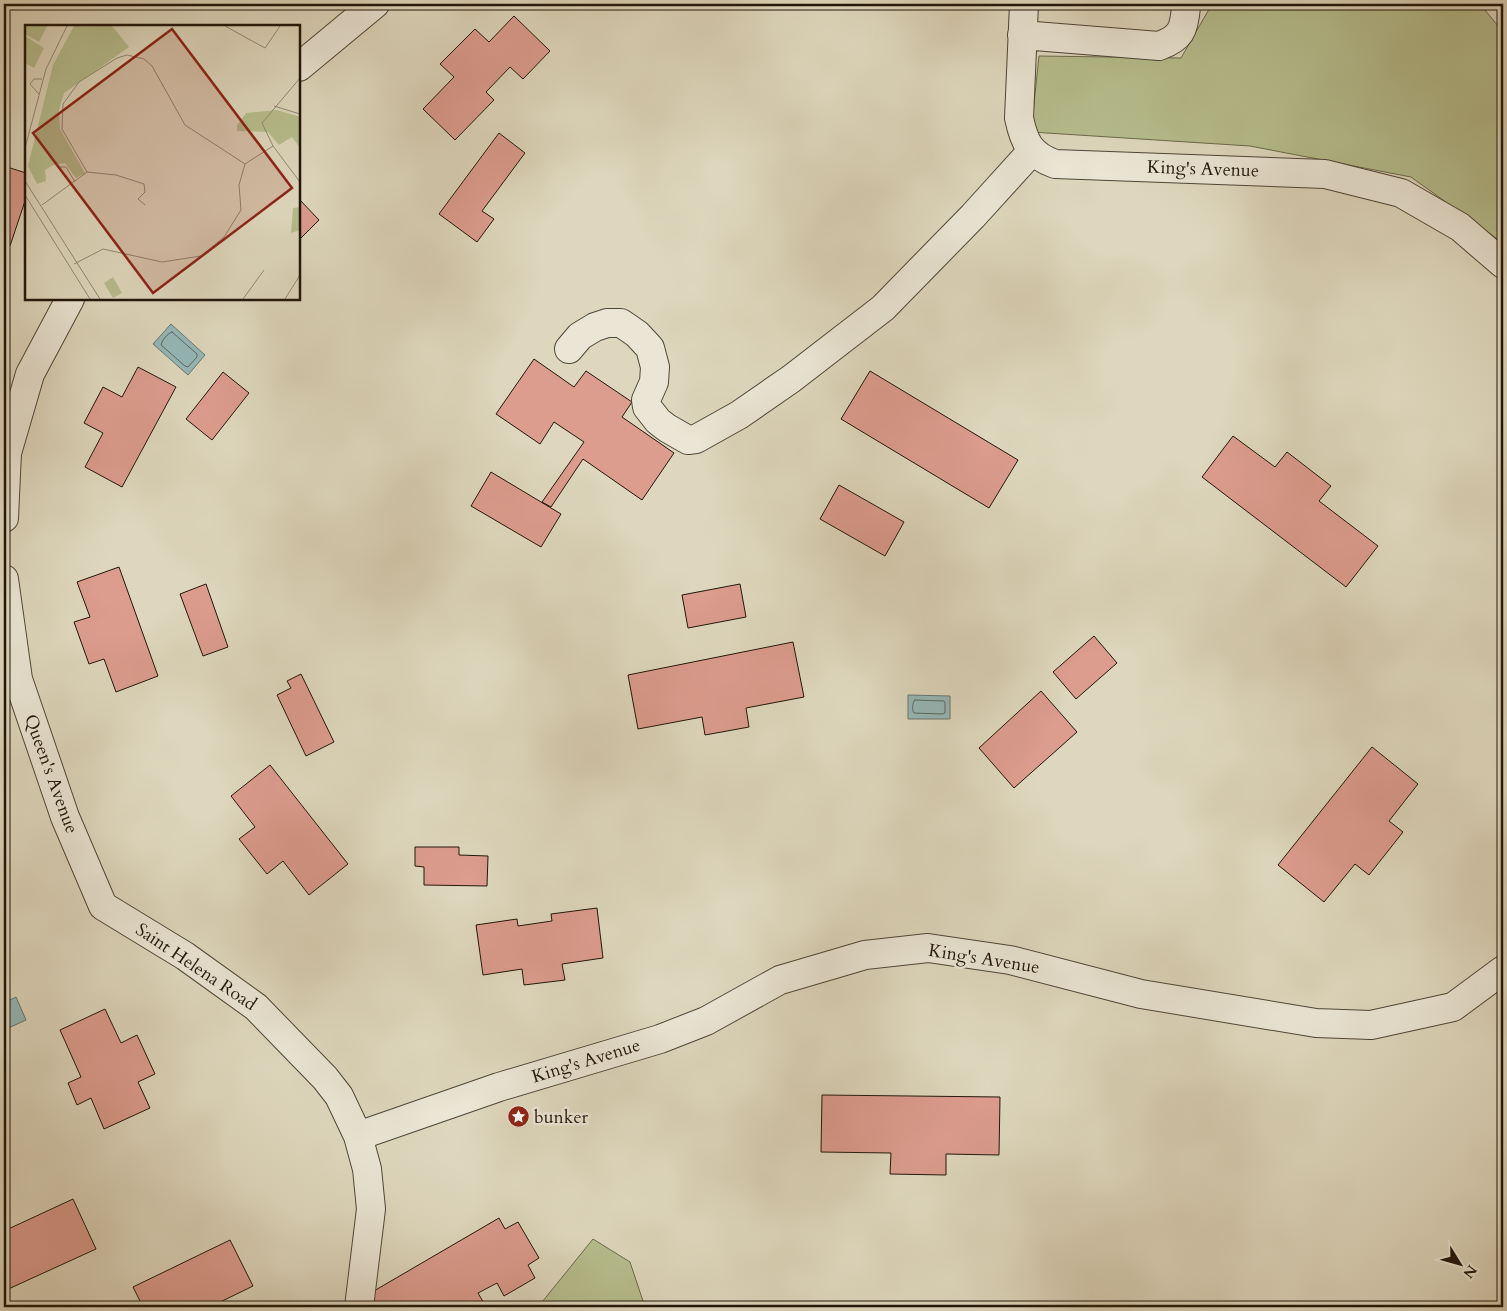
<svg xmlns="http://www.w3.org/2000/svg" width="1507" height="1311" font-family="Cardo,serif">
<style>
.green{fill:#b6bd8d;stroke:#6c6a4c}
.water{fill:#95b8b8;stroke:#677772}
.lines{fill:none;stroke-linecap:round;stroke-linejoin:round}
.shore{stroke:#5b6761;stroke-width:1}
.building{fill:#dc9c8e;stroke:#21160a}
.minor-casing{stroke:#504637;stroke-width:30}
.minor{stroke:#eae5d4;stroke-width:28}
.labels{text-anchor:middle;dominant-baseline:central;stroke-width:5;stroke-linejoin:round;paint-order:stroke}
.street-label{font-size:18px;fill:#21160a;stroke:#eae5d4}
.poi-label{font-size:18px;fill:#21160a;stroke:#eae5d4;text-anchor:start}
.inset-road{fill:none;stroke:#928a75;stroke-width:1}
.view{fill:#8f2418;fill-opacity:0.15;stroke:#8f2418;stroke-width:2.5}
.inset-edge{fill:none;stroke:#21160a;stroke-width:2.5}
</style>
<rect width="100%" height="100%" fill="#ded7bd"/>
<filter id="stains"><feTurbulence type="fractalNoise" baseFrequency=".004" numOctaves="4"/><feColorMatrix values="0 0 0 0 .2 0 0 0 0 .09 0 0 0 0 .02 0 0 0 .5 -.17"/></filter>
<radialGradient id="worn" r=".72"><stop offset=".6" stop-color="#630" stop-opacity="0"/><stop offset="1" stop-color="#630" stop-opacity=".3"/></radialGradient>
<path class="green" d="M1212,4H1480L1503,32V243L1411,177L1250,146L1031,132L1039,56L1181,58Z
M593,1239L630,1262L645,1307H538Z"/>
<path class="water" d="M171,324L205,355L188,375L153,344Z
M908,695L950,696V719H908Z
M16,997L26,1020L4,1030V1003Z"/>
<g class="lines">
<path class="shore" d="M172,332L197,354V357L188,367L185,366L161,345C162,340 168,333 172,332Z
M915,700L944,701L945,703V713L942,714L914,713C912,711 912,702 915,700Z"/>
</g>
<path class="building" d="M514,16L550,51L523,79L510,67L486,92L494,100L455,140L423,109L454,77L440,64L475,29L489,42Z
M499,133L525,153L482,211L494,219L477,242L439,214Z
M4,166L26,173V198L10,246L4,244Z
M299,199L319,220L299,240Z
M534,359L574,387L586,371L632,402L622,417L674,453L642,500L583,459L551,507L542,502L584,442L554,422L540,444L496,414Z
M138,367L176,387L122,487L85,467L103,433L84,423L103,387L122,397Z
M870,371L1018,460L989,508L841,419Z
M223,372L249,393L212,440L186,419Z
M1233,436L1275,467L1287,452L1331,486L1319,501L1378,546L1346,587L1202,477Z
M491,472L561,514L541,547L471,506Z
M839,485L904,522L885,556L820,519Z
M119,567L158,676L116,692L104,659L89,664L74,622L90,617L77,582Z
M206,584L228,647L203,656L180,594Z
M740,584L746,617L688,628L682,595Z
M1094,636L1117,663L1076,699L1053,672Z
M793,642L804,697L746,708L749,727L705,735L702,717L638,729L628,675Z
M301,674L334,742L306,756L277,695L291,688L287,681Z
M1041,691L1077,732L1014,788L979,748Z
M1372,747L1418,784L1389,821L1403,832L1369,875L1355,864L1324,902L1278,865Z
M270,765L348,864L309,895L283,861L267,874L239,839L255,827L231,796Z
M415,847H459V855L488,856L487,886L424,885V867L415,866Z
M597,908L603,958L562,964L565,980L524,985L522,969L483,975L476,925L517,919L518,926L552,921L551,914Z
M105,1009L121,1043L137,1035L155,1074L138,1082L150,1108L104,1129L91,1098L77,1105L68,1083L81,1077L60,1030Z
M822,1095L1000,1097L999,1155L946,1154V1175L890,1174L891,1153L821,1152Z
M73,1199L96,1249L4,1291V1231Z
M499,1218L505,1229L518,1222L539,1258L528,1265L535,1278L504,1296L497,1283L478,1293L485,1305L482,1307H373L367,1295Z
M230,1240L253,1286L210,1307H143L133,1287Z"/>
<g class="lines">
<defs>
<path id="minor" d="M1024,4L1019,118C1024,142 1030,155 1055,164L1325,174L1401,193L1460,227L1503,264
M1022,35L1159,46C1181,38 1184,30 1186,7
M299,67L375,4
M569,349L580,336L595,327L607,323H621L637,334L650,348L655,367L654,382L646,400L647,407L658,421L667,428L688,440L696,439L739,415L791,379L883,308L973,216L1032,151
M4,518L7,453L30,374L70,299
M4,579L18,679L65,817L103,906L185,956L256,1007L325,1078L339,1096L358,1136L367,1169L371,1209L359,1307
M358,1136L499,1087L660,1039L706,1021L780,980L865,955L928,948L1010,960L1141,994L1316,1023L1371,1025L1453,1007L1503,970"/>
</defs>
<use href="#minor" class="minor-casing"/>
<use href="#minor" class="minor"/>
</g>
<defs>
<symbol id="sight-disc" viewBox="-11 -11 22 22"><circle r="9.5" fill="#8f2418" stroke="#eae5d4"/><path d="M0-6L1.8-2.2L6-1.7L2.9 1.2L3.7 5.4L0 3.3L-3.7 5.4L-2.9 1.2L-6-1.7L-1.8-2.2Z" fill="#fff"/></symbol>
</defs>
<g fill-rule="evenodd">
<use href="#sight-disc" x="506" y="1104" width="25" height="25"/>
</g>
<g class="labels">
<g class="street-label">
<text transform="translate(1203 169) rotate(2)">King's Avenue</text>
<text transform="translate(51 774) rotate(70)">Queen's Avenue</text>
<text transform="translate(984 959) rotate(9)">King's Avenue</text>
<text transform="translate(196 967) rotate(34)">Saint Helena Road</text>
<text transform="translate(586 1061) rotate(-17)">King's Avenue</text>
</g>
<g class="poi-label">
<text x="534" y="1117">bunker</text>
</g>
</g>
<g transform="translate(25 25)">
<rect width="275" height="275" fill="#ded7bd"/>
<path d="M0,1H22L14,17L0,9ZM49,1H87L104,22L39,68L34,85L35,104L60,148L51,153L40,138L28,140L20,145L21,156L12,159L3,141L28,40ZM0,11L19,23L9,43L0,38ZM252,85L275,92V123L267,112L254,120L243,107L212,106V100L221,88ZM275,182V205L266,208L268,183ZM88,252L97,268L88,273L79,258Z" fill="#b6bd8d"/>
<path class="inset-road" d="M200,1L240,23L255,1M275,53L237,98L248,121L275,157M14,69L5,59L9,54H17M249,81L275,89M0,123L21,44L42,1M34,142H41L50,157M62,147L37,104L38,79L54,57L92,33L102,30L119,34L127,41L160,100L220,139M62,147L91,150L119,159L120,167L113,174L120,180M0,156L75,274M0,170L65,274M17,180L62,147M49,239L78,224L137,237L176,231L199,212L216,185L214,160L220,139L248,121M218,274L239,245M260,274L275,250"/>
<path class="view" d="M147,4L267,163L128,268L8,108Z"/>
<rect width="275" height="275" class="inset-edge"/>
</g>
<rect width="1507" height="1311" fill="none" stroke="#ded7bd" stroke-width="20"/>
<rect x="5" y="5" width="1497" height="1301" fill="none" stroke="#21160a" stroke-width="2.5"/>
<rect x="10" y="10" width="1487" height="1291" fill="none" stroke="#21160a"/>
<g transform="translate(1460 1264) rotate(127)" stroke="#eae5d4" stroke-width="4" paint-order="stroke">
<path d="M0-4L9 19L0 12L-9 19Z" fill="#21160a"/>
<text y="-8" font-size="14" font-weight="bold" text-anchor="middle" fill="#21160a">N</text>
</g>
<rect width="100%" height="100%" filter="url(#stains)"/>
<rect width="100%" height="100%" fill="url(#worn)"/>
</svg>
